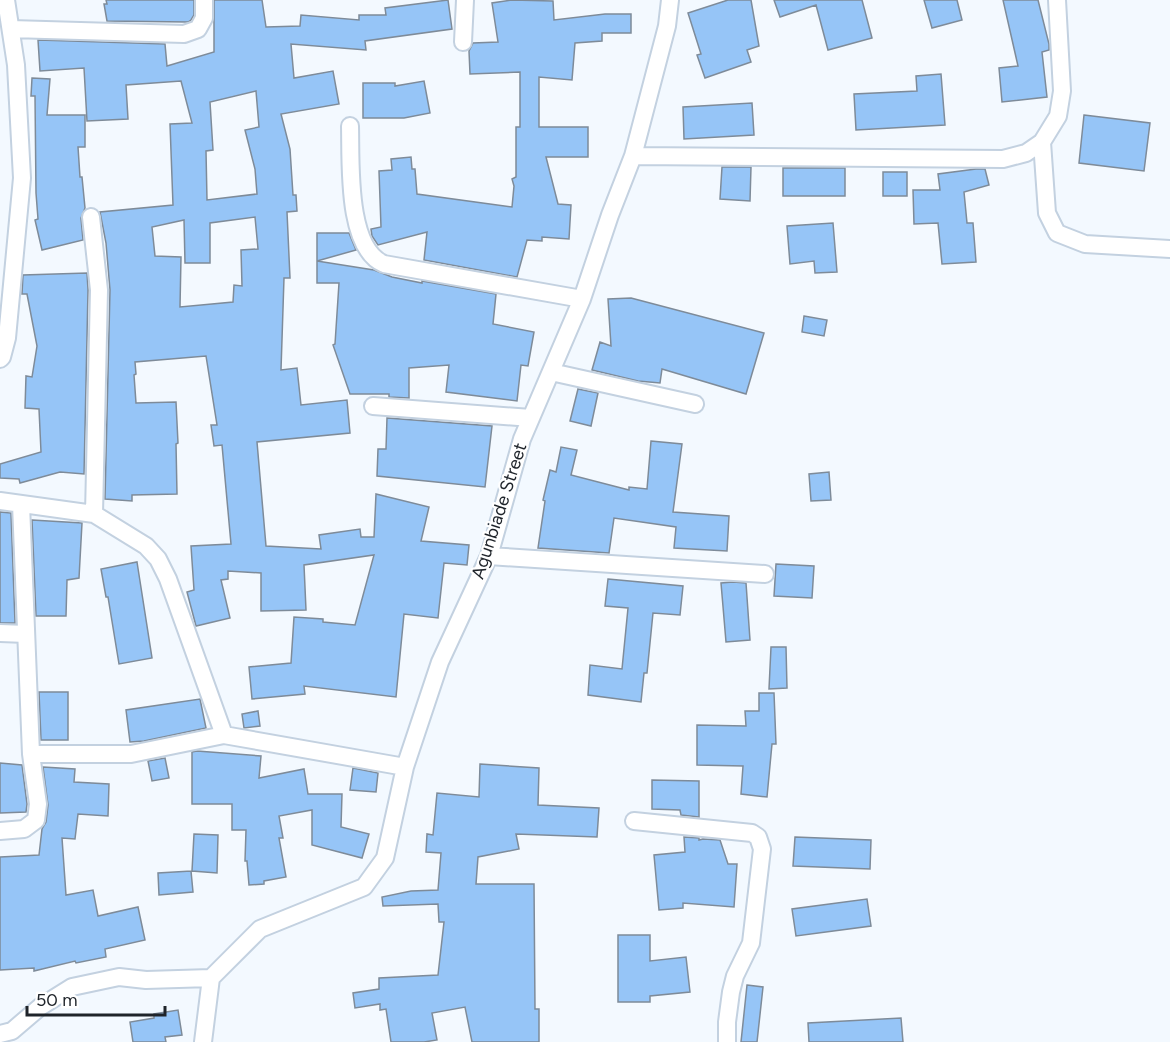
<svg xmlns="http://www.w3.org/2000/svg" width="1170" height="1042" font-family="Figtree,sans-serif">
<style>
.building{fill:#96c5f7;stroke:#7e8b99;stroke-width:1.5;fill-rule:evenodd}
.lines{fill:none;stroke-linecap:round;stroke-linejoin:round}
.street-casing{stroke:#c3d1e0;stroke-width:20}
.street{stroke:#fff;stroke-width:16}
.labels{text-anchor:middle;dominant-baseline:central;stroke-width:4.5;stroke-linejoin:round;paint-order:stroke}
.street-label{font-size:18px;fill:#1f242a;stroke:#fff}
</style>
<rect width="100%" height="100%" fill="#f3f9ff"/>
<path class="building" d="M106,0H194V15L191,20L188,22L107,21L104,4H107Z
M214,0H262L266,27L300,26L301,15L359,20V15H386L385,8L448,0L452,29L365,41L366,50L291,44L294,78L333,71L339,104L281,114L290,149L293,195H296L297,211L287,212L290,278H284L281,370L297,368L301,405L347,400L350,433L257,442L266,546L321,549L319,535L360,529L361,537H374L376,494L429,507L421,541L469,545L467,565L444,563L438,618L404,614L396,697L304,686L305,694L252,699L249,667L291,663L294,617L323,619V622L355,625L374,555L304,565L306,610L261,611V573L228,571V579L221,580L230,618L196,626L187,592L194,590L191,546L231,544L222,445L214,446L211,425H217L206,356L135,362L136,374L134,375L136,403L176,402L178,443L176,444L177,494L132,495V501L105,499L110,290L106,243L100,212L173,205L170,124L192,123L181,81L126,85L128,119L87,121L84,68L40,71L38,40L165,44L167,66L214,52ZM256,91L259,127L245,130L255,169L257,194L207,200L206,151L213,150L210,102ZM255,217L258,249L241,250L242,286L234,285L233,302L180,307L181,257L155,256L152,227L184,220L185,263H210V223Z
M512,0L553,1L554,20L605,14H631V33H602V41L575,43L572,80L539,77V127H588V157H546L558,204L571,205L569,239L542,237V241L527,240L517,277L424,260L427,232L378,245L372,236L371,229L381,227L379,171L392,170L391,159L411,157L412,169H415L417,194L512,207L514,186L512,179L516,177V127H520V72L470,74L469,51L473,43L498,42L492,3Z
M728,0H751L759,46L747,50L751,62L705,78L697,55L701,54L688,13Z
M774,0H862L872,38L828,50L816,5L780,17Z
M924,0H957L962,20L932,28Z
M1003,0H1038L1049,44V50L1042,52L1047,97L1002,102L999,68L1018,66Z
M941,74L945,125L856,130L854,94L917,91L916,76Z
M32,78L50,79L47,115H85V147H78L80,177H82L85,208L81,218L83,240L42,250L35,220L38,219L36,193L35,96H31Z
M424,81L430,113L404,118H363V83H395V86Z
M752,103L754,135L684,139L683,107Z
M1084,115L1150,123L1144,171L1079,163Z
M722,167H751L750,201L720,199Z
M783,168H845V196H783Z
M976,169H985L989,185L964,192L967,223H973L976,262L942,264L938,223L914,224L913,190H940L938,174Z
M883,172H907V196H883Z
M833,223L837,272L815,273L814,261L790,264L787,226Z
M317,233H349L356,250L317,261L374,270L392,277L422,283V281L496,294L493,324L534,332L528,366L521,365L517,401L446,392L449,365L409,368V398L389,397V394H350L333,345L335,344L339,283H317Z
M87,273L88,290L84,474L60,472L20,483L19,479L0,478V464L41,452L39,409L25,408L26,376L32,377L37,346L27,294H22L23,275Z
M631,298L764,333L746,394L662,369L660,383L638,381L592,370L600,342L611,346L608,299Z
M804,316L827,320L824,336L802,332Z
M578,389L598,393L591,426L570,421Z
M387,418L492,426L485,487L377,476L378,449H386Z
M651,441L682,444L673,512L729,516L727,551L674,548L676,527L614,518L609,553L538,548L545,501L543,500L550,470L556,472L561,447L577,450L571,475L629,490V487L647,489Z
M829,472L831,500L811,501L809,474Z
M0,512L11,513L15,623H0Z
M32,520L82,523L79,578L67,580L66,616H36Z
M137,562L152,658L119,664L108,597H106L101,569Z
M776,564L814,566L812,598L774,596Z
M608,579L683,586L680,615L653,613L647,673H644L641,702L588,695L590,665L622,669L628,608L605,606Z
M733,582L746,583L750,640L726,642L721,583Z
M771,647H786L787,688L769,689Z
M39,692H68V740H41Z
M759,693H774L776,744H772L767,797L741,794L743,766L697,765V725L746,726L745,711H759Z
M200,699L206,728L144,741L130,742L126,710Z
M258,711L260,726L244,728L242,714Z
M197,751L261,756L259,778L304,769L308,794H342L341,827L369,834L362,858L312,845V810L279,816L283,838H279L286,877L264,881V884L249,885L247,861H245L246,830H232V804H192V752Z
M165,758L169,778L152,781L148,761Z
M0,763L22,765L27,804L26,812L0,813Z
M480,764L539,768L538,805L599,808L597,837L516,834L519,849L478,857L476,884H534L535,1009H539V1042H472L465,1007L432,1013L437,1040L424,1042H391L386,1009L380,1010V1004L355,1008L353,993L379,989V978L438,975L444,922H439L438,904L383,906L382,897L411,891L438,890L441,853L426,852L427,834L433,835L437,793L479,797Z
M43,767L75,769L74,782L109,784L108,816L78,814L75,839L62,838L66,895L93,890L98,916L138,907L145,940L105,949L106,957L76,963L75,961L34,971V968L0,970V857L39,855L42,829L46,822L48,805Z
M353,768L378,773L376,792L350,790Z
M652,780L699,781V817L681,815L680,810L652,809Z
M194,834L218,835L217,873L192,871Z
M684,837L699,838V840L703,839L720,840L728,864H737L734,907L683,903V908L659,910L654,855L685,852Z
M795,837L871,840L870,869L793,866Z
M191,871L193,892L159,895L158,873Z
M867,899L871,926L796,936L792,909Z
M618,935H650V961L686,957L690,992L650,996V1002H618Z
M747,985L763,987L757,1042H741Z
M178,1010L182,1035L165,1037L166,1042H133L130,1022L154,1018V1014Z
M901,1018L903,1042H809L808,1023Z"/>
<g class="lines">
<defs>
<path id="street" d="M11,29L184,34L198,29L204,18V0
M463,42L465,0
M350,126C351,162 346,248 384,264L582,299
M1042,142L1047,213L1057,233L1085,244L1170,249
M633,156L1003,159L1026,153L1042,142L1058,116L1062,91L1057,0
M91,217L99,290L94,514
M0,359L2,357L7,338L22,178L16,65L6,0
M551,372L695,404
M373,406L531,418
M0,501L94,514L146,546L158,559L168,579L224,735
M489,556L765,574
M0,633L26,634
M31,754H131L224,735L405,767
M634,821L752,833L758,837L762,849L751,943L735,976L731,992L727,1022V1042
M0,831L24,829L36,820L38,804L31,754L21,504
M0,1034L12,1031L40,1007L72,987L119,977L146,980L211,978
M203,1042L211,978L260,929L364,887L385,858L405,767L440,662L489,556L522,439L582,299L610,215L633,156L667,26L670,0"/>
</defs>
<use href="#street" class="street-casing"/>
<use href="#street" class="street"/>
</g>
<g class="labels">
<g class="street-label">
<text transform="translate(499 511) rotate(-72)">Agunbiade Street</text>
</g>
</g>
<path d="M27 1006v9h138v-9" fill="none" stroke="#1f242a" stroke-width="3"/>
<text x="36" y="1006" font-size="18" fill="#1f242a" stroke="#ffffff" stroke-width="4.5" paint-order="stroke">50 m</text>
</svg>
